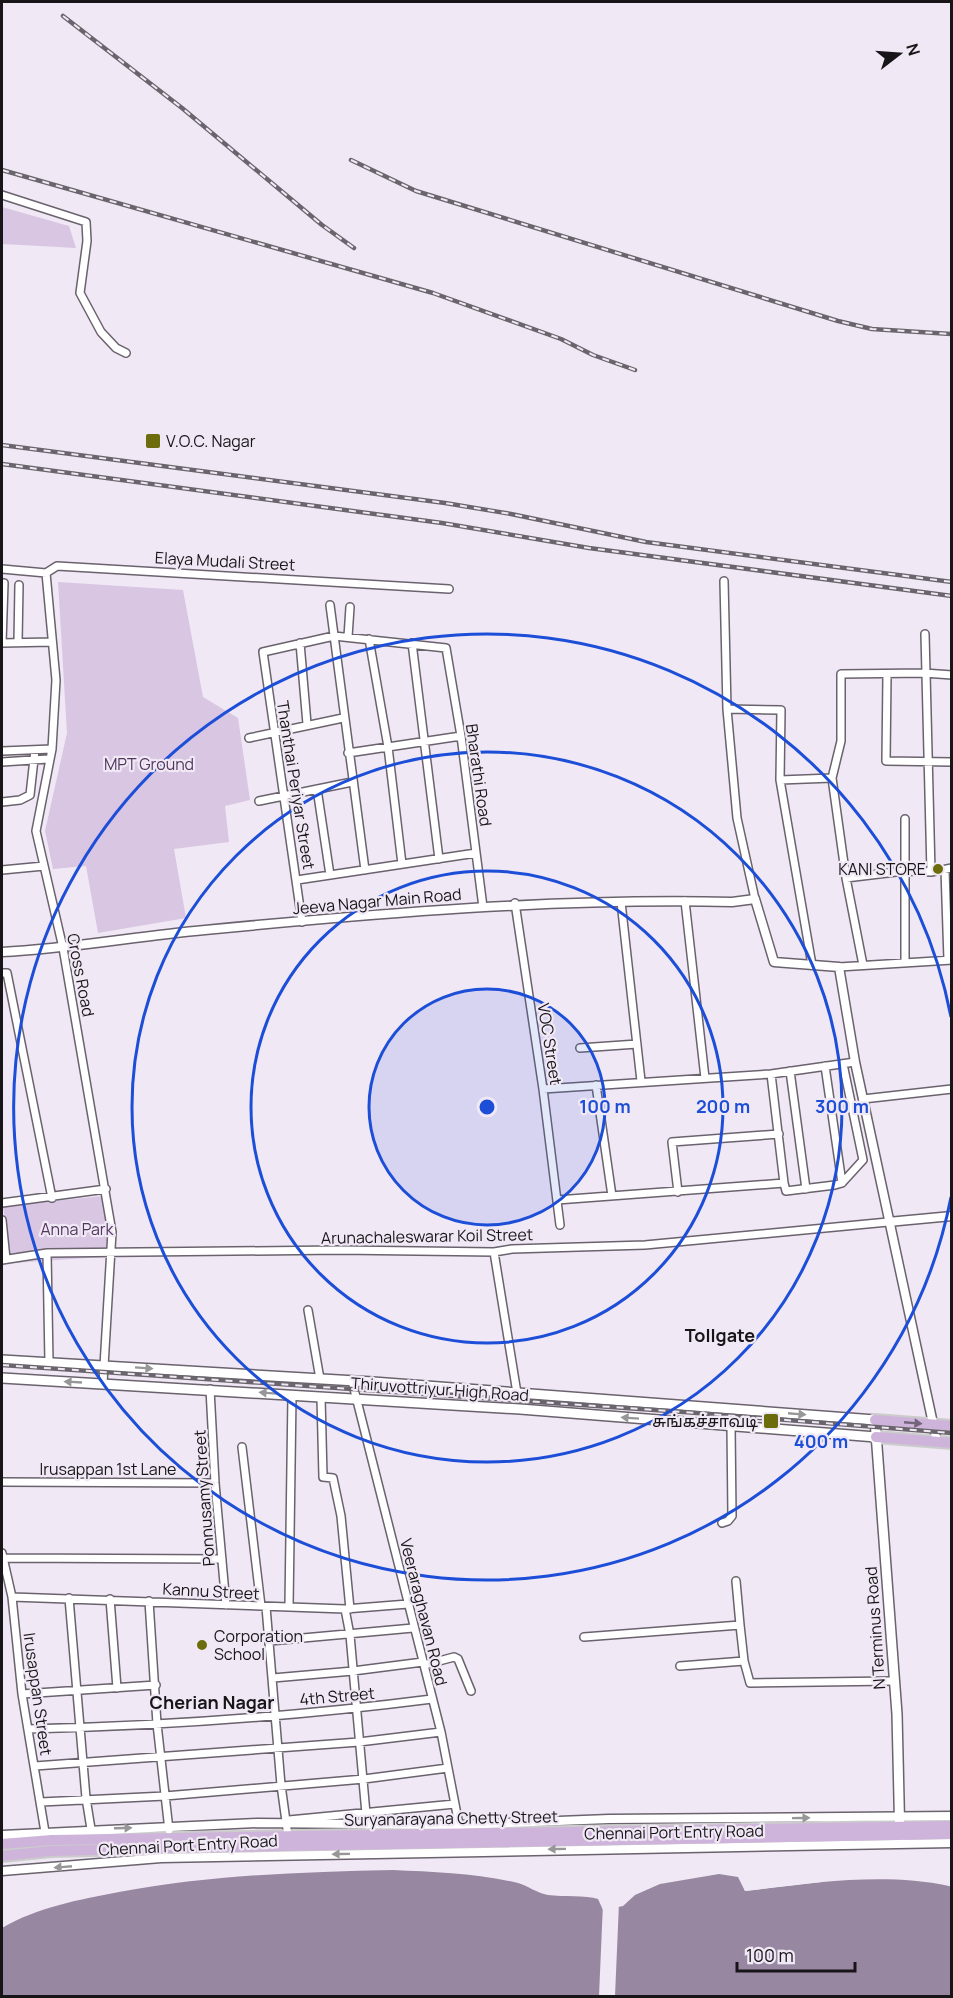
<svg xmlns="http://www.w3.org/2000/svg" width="953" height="1998" font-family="Manrope,'Noto Sans Tamil',sans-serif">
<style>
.green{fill:#d9c6e3}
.water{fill:#9887a1}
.pier{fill:#f0e8f4}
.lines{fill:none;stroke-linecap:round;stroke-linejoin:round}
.minor-casing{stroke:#6a626d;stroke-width:10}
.tertiary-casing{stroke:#6a626d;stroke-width:11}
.secondary-casing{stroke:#6a626d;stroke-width:12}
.primary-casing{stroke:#ccc;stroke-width:14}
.minor{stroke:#fff;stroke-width:7}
.tertiary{stroke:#fff;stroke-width:8}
.secondary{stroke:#fff;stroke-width:9}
.primary{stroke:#ceb4da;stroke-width:10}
.rail-casing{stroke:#6a656c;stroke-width:4.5}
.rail{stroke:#f0e8f4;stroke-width:2;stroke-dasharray:7;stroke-linecap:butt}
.oneway{fill:#979698}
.oneway2{fill:#73647a}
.ring{fill:none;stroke:#1d4ed8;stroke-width:3}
.poi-dot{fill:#6c6c0d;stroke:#f0e8f4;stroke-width:2}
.labels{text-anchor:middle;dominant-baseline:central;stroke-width:4.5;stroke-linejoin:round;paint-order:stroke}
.poi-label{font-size:16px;fill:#181519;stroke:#f0e8f4;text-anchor:start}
.street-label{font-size:16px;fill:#181519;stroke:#f0e8f4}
.park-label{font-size:16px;fill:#51365e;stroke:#f0e8f4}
.neighbourhood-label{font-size:18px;font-weight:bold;fill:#181519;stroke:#f0e8f4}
.centre{fill:#1d4ed8;stroke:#f0e8f4;stroke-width:3}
.ring-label{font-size:18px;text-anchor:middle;font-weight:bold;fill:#1d4ed8;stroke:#f0e8f4;stroke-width:4.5;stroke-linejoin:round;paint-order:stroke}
</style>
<rect width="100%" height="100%" fill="#f0e8f4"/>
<path class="green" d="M2,207L69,226L76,248L2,244Z
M58,582L183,590L203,697L238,718L250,800L225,806L229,842L174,849L186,918L98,933L86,866L53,869L45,831L67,733Z
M103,1196L112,1243L103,1257L11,1263L3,1206Z"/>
<path class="water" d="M393,1870C434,1872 477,1873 518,1883C528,1886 537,1893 548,1895C563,1897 586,1895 598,1899L603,1910L623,1906L635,1895L660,1884L719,1874L738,1877L745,1891C811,1883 883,1872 949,1886L951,1887V1996H2V1928C38,1907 78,1900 119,1892C210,1875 300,1872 393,1870Z"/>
<path class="pier" d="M739,1874L747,1888L822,1879V1882L745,1891Z
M603,1903L604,1906L619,1903L615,1996H599Z"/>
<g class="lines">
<defs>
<path id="minor" d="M2,195L86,222L87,241L80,293L101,332L116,348L126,353
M2,569L46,573L57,566L449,589
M46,573L56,680L52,749L36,831L63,948L112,1232L103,1383
M724,581L727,709L737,818L755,899
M4,583L2,643L52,642
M330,605L365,870
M925,634L931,872
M348,637L350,607
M369,639L388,747L402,864
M18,642L19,585
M300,643L307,724
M412,643L439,859
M887,675L886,761L952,762
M727,709L781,710L780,780L812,965
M249,738L343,718
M2,751L52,749
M348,753L461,736
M2,762L48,759
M780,780L832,778
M317,789L330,875
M259,801L352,782
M2,802L20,800L30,795L35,750
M905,819V963
M2,870L44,866
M945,870L948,960
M846,878L904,871L931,872L952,868
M297,880L476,853
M685,901L705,1078
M621,902L641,1081
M515,903L543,1089L560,1225
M302,922L263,652L334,636L446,648L461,736L483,907
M863,965L846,878L832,778L841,741V674L924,673L952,675
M839,967L952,960
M2,973H7L52,1198
M580,1048L637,1044
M825,1066L842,1183
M790,1071L806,1189
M596,1085L612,1196
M543,1089L771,1074L855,1062
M863,1099L952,1089
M784,1183L786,1191L835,1185L842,1183L863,1160L843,1064
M678,1192L672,1142L779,1134
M557,1200L784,1183L771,1074
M2,1203L106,1189
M2,1220L6,1259
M494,1252L517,1393
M47,1253L49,1362
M2,1260L47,1253L340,1250L494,1252L512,1249L645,1245L888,1222
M308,1310L320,1379
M352,1381L441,1732L460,1830
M210,1389L215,1483L226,1605
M321,1397L323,1477L333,1478L341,1516L350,1609
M242,1447L261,1606
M2,1482L215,1483
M722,1523L728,1521L732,1516L731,1426
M2,1553L12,1597L22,1694L46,1838
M3,1558L222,1559
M12,1597L345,1609L408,1604
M69,1598L86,1798L91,1829
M110,1599L117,1688
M149,1601L157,1724L169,1830
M289,1606L292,1395
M266,1607L281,1785L288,1836
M345,1609L350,1635L367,1825
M740,1625L744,1661
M584,1637L740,1625L736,1581
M270,1641L413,1628
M424,1665L454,1657L458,1659L471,1691
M680,1666L744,1661L750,1683L894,1681
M273,1678L353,1671L423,1662
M22,1694L156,1685
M28,1729C163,1726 299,1716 432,1699
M35,1766L359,1742L441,1732
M41,1802L165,1796L364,1779L448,1768
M289,1820L455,1804"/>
<path id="tertiary" d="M2,952C70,949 137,936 205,930C380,913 556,898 732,902L755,899L774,962L839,967L855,1062L937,1442
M888,1222L952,1216
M2,1835L257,1823L459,1825L609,1819L952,1816
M2,1871L161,1858L952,1843"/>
<path id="secondary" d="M2,1360L373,1382L875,1420L897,1714L900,1842
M2,1378L520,1409L876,1437"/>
<path id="primary" d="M875,1420L952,1426
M876,1437L952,1443
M2,1844L52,1840L952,1826
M2,1856L51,1851L174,1848L952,1834"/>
</defs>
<use href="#minor" class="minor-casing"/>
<use href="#tertiary" class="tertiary-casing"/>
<use href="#secondary" class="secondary-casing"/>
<use href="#primary" class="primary-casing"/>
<use href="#minor" class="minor"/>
<use href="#tertiary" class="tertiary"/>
<use href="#secondary" class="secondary"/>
<use href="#primary" class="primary"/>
<defs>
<path id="rail" d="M63,16L182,108L322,225L354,248
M351,160L416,191L838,321L872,329L951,334
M2,170L433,293L561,339L593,355L635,370
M2,445L445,503L511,514L646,542L952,582
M2,464L442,523L589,548L952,596
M2,1365L684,1412L952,1433"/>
</defs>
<use href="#rail" class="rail-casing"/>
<use href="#rail" class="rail"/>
</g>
<defs><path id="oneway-solid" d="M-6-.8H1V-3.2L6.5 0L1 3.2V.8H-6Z" transform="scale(1.5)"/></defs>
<g class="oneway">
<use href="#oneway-solid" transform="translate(144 1368) rotate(4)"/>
<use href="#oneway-solid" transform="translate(73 1382) rotate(-177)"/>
<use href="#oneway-solid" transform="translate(268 1393) rotate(-176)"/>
<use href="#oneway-solid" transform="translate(797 1414) rotate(5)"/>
<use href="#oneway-solid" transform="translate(630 1418) rotate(-176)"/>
<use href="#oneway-solid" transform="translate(801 1818) rotate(-1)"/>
<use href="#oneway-solid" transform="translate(123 1828) rotate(-2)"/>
<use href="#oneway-solid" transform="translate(557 1849) rotate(179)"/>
<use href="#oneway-solid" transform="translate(341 1854) rotate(179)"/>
<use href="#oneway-solid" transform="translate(63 1867) rotate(175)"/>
</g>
<use class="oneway2" href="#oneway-solid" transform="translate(913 1423) rotate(5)"/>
<circle cx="487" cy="1107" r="118" fill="#1d4ed8" fill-opacity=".12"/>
<g class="ring">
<circle cx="487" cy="1107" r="118"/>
<circle cx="487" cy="1107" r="236"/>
<circle cx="487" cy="1107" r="355"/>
<path d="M951 1197A473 473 0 1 1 951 1017"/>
</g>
<g class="poi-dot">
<rect x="145" y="433" width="16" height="16" rx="3"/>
<circle cx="938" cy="869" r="6"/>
<rect x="763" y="1413" width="16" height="16" rx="3"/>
<circle cx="202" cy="1645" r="6"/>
</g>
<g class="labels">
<g class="poi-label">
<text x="166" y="441">V.O.C. Nagar</text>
<text x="926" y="869" text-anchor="end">KANI STORE</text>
<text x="758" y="1421" text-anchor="end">சுங்கச்சாவடி</text>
<text x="214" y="1636">Corporation<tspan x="214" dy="18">School</tspan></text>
</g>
<g class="street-label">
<text transform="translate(225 561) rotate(3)">Elaya Mudali Street</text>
<text transform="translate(479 775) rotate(82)">Bharathi Road</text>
<text transform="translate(296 785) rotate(81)">Thanthai Periyar Street</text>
<text transform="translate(377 901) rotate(-5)">Jeeva Nagar Main Road</text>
<text transform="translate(81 975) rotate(79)">Cross Road</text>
<text transform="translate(550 1044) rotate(81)">VOC Street</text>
<text transform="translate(427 1236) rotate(-1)">Arunachaleswarar Koil Street</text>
<text transform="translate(440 1389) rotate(4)">Thiruvottriyur High Road</text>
<text x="108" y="1469">Irusappan 1st Lane</text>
<text transform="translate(204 1498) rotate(-94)">Ponnusamy Street</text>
<text transform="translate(211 1591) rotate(3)">Kannu Street</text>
<text transform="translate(424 1612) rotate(76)">Veeraraghavan Road</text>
<text transform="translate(875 1628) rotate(-94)">N Terminus Road</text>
<text transform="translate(38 1694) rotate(82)">Irusappan Street</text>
<text transform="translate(337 1696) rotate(-5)">4th Street</text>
<text transform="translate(451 1818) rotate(-1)">Suryanarayana Chetty Street</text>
<text transform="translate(674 1832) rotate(-1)">Chennai Port Entry Road</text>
<text transform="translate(188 1845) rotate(-3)">Chennai Port Entry Road</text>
</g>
<g class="park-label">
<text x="149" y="764">MPT Ground</text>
<text x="77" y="1229">Anna Park</text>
</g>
<g class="neighbourhood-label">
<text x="720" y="1335">Tollgate</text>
<text x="212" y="1702">Cherian Nagar</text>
</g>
</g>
<circle cx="487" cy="1107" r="9" class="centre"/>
<g class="ring-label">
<text x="605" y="1113">100 m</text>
<text x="723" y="1113">200 m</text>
<text x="842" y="1113">300 m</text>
<text x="821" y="1448">400 m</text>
</g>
<rect width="953" height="1998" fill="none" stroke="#181519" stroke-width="6"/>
<g transform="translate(899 54) rotate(73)" stroke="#f0e8f4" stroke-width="4.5" paint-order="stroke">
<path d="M0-4.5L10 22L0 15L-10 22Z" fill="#181519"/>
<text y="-9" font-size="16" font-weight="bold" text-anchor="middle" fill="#181519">N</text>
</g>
<path d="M737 1962v9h118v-9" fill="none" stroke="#181519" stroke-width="3"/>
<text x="746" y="1962" font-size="18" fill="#181519" stroke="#f0e8f4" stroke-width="4.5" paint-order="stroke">100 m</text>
</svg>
